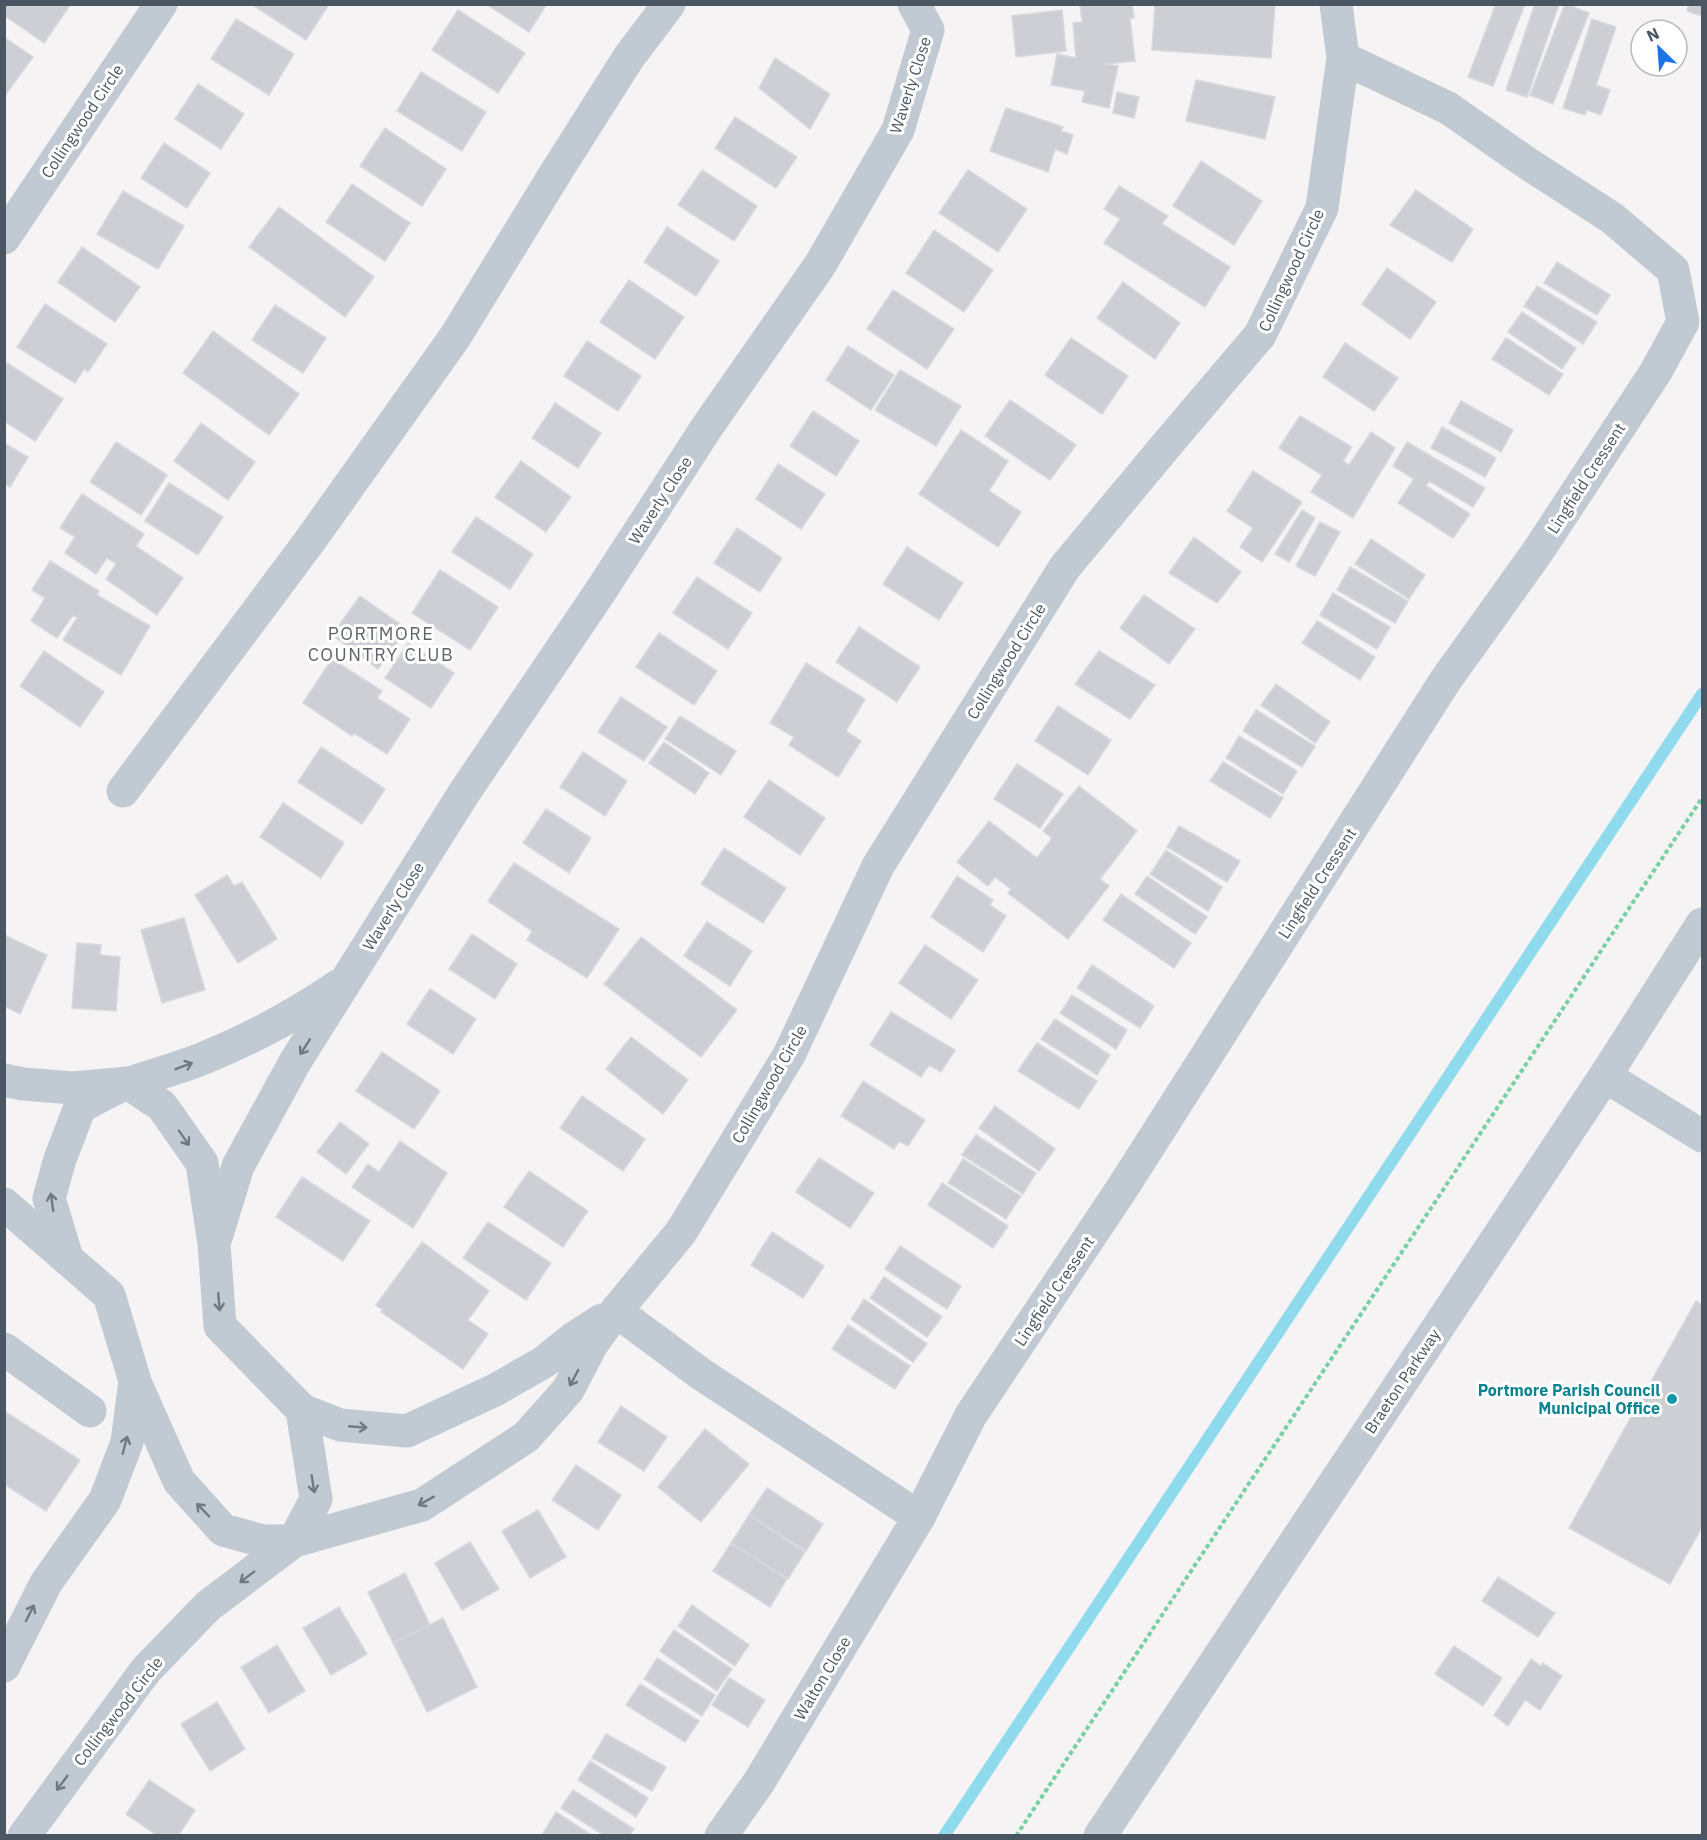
<svg xmlns="http://www.w3.org/2000/svg" width="1707" height="1840" font-family="'IBM Plex Sans',sans-serif">
<style>
.lines{fill:none;stroke-linecap:round;stroke-linejoin:round}
.stream{stroke:#90daee;stroke-width:12}
.building{fill:#cdcfd5;stroke:#d7d9de;stroke-width:1.5}
.path{stroke:#7ad0a6;stroke-width:4;stroke-dasharray:4.5 3;stroke-linecap:butt}
.minor{stroke:#c1cad2;stroke-width:33}
.oneway{stroke:#6e7983}
.culture-dot{fill:#0f9aa8;stroke:#fff;stroke-width:2}
.labels{text-anchor:middle;dominant-baseline:central;stroke-width:6;stroke-linejoin:round;paint-order:stroke}
.street-label{font-size:16px;fill:#4a5661;stroke:#fff}
.culture-label{font-size:16px;font-weight:bold;fill:#0d838f;stroke:#fff;text-anchor:end}
.neighbourhood-label{font-size:18px;letter-spacing:1.5px;fill:#5f6368;stroke:#fff}
</style>
<rect width="100%" height="100%" fill="#f5f3f3"/>
<g class="lines">
<path class="stream" d="M944,1836L1702,694"/>
</g>
<path class="building" d="M4,4H70V5L44,43L4,15Z
M251,4H329L306,40Z
M486,4H547L529,32Z
M1080,4H1132L1134,18H1130L1135,61L1104,64L1118,66L1109,108L1082,102L1085,91L1051,85L1057,54L1076,58L1073,23L1082,22Z
M1155,4H1275L1271,58L1152,50Z
M1496,4H1525L1493,86L1468,77Z
M1535,4H1559L1527,97L1506,90Z
M1565,4L1589,13L1553,104L1530,95Z
M1689,4H1702V16L1687,11Z
M458,10L525,53L498,93L432,50Z
M1062,10L1066,51L1016,57L1012,16Z
M236,19L294,54L269,95L211,59Z
M1592,19L1616,27L1596,85L1610,90L1601,115L1587,110L1585,115L1563,108Z
M4,37L33,57L4,97Z
M775,58L830,94L810,129L759,88Z
M421,72L486,112L462,151L397,111Z
M1196,80L1275,97L1265,139L1186,121Z
M198,84L244,114L221,149L175,119Z
M1117,92L1139,97L1134,118L1113,113Z
M1006,108L1063,127L1061,131L1073,135L1067,154L1055,149L1048,172L990,151Z
M735,117L797,157L776,188L715,148Z
M385,128L446,169L422,206L360,166Z
M164,143L210,173L187,208L141,178Z
M1201,161L1262,201L1234,245L1173,206Z
M702,170L757,206L734,241L678,205Z
M968,170L1027,209L998,252L939,213Z
M352,184L410,223L385,261L326,222Z
M1119,186L1168,216L1162,224L1230,267L1205,307L1104,243L1120,219L1104,209Z
M1416,190L1473,229L1452,262L1390,225Z
M123,191L184,226L158,269L97,234Z
M279,207L374,277L345,317L249,247Z
M667,227L719,261L696,296L644,262Z
M934,230L993,270L964,312L906,273Z
M82,247L140,287L115,322L58,282Z
M1557,262L1610,295L1597,315L1544,283Z
M1387,268L1436,302L1410,339L1362,304Z
M629,280L684,317L655,359L600,322Z
M1123,282L1180,323L1155,359L1097,318Z
M1537,286L1597,322L1583,344L1524,306Z
M893,290L954,329L927,369L867,329Z
M45,304L107,344L88,372L84,369L75,383L17,347Z
M275,305L326,338L303,373L252,340Z
M1522,312L1576,348L1562,369L1508,332Z
M213,331L299,394L269,435L183,373Z
M1071,338L1128,376L1102,414L1045,375Z
M1506,338L1563,374L1549,395L1492,359Z
M587,341L641,376L618,411L564,376Z
M1345,343L1398,378L1374,411L1323,377Z
M848,346L894,375L871,410L826,380Z
M7,363L63,399L35,441L4,421V366Z
M900,370L961,406L936,446L875,410Z
M1010,400L1076,445L1050,480L985,436Z
M1461,401L1513,430L1501,452L1449,423Z
M555,403L601,433L578,468L532,438Z
M813,411L859,441L836,476L790,446Z
M1300,416L1352,447L1343,461L1349,465L1371,432L1395,448L1353,518L1311,492L1322,475L1279,448Z
M201,423L255,462L228,500L174,461Z
M1442,427L1496,458L1485,477L1431,448Z
M961,430L1008,461L989,491L1021,512L998,547L919,494Z
M116,442L167,475L141,515L90,482Z
M1407,442L1485,488L1473,507L1429,481L1426,486L1470,514L1453,538L1398,503L1414,479L1393,466Z
M4,443L28,457L10,487L4,483Z
M521,461L571,497L546,532L495,497Z
M778,464L825,494L801,529L756,499Z
M1253,471L1302,502L1262,562L1240,547L1253,528L1227,511Z
M169,483L223,517L198,555L145,521Z
M82,494L144,534L136,546L183,578L157,615L106,579L116,564L107,558L96,574L65,553L75,537L60,528Z
M1302,510L1315,518L1289,562L1275,554Z
M476,517L533,554L510,589L452,552Z
M1320,522L1340,532L1315,576L1296,566Z
M737,528L782,558L760,592L714,563Z
M1194,537L1241,572L1217,603L1169,573Z
M1371,539L1425,575L1409,599L1355,564Z
M907,547L963,583L939,620L883,584Z
M50,561L99,591L97,595L150,626L121,675L63,640L77,618L73,615L57,638L31,621L45,598L32,590Z
M1350,567L1408,601L1395,623L1337,590Z
M440,570L498,607L470,650L412,613Z
M697,577L752,613L728,649L673,613Z
M1333,593L1390,627L1377,649L1320,615Z
M1144,595L1195,629L1169,664L1120,628Z
M360,596L407,629L378,669L332,635Z
M1317,621L1375,657L1360,680L1302,643Z
M859,627L920,667L897,702L836,662Z
M659,633L717,671L694,705L636,667Z
M408,643L454,673L431,708L385,678Z
M44,651L104,692L80,727L20,686Z
M1099,651L1155,685L1130,719L1075,684Z
M332,659L382,691L377,698L410,719L387,754L354,733L352,736L303,703Z
M806,663L865,699L846,731L861,741L838,777L789,745L794,737L770,723Z
M1276,684L1330,722L1315,743L1261,705Z
M621,697L667,727L644,761L598,732Z
M1058,706L1111,740L1088,775L1035,741Z
M1256,710L1315,746L1302,767L1243,731Z
M680,716L736,751L721,775L665,739Z
M1239,736L1297,771L1283,794L1226,758Z
M664,742L709,773L695,794L649,763Z
M321,747L385,789L362,824L298,782Z
M583,752L627,781L605,816L560,787Z
M1223,762L1283,798L1270,818L1210,781Z
M1017,764L1063,794L1040,828L994,799Z
M769,780L825,818L800,855L744,817Z
M1079,786L1137,831L1100,879L1109,886L1068,939L1008,893L1011,889L995,877L988,886L957,862L989,821L1037,858L1052,838L1043,831Z
M283,803L344,843L321,878L260,837Z
M546,809L591,838L569,873L523,843Z
M1179,826L1240,861L1227,882L1167,847Z
M724,848L786,888L763,923L701,884Z
M1166,850L1222,887L1208,911L1150,874Z
M514,863L619,929L587,978L527,940L532,931L488,901Z
M227,875L234,886L242,882L277,939L238,963L195,895Z
M957,876L993,900L990,905L1006,916L983,952L931,917Z
M1147,876L1207,917L1195,934L1135,894Z
M1121,894L1191,943L1174,968L1103,920Z
M184,918L205,990L162,1003L141,930Z
M707,922L752,951L730,986L684,956Z
M472,934L517,964L495,999L449,969Z
M6,936L47,955L20,1014L4,1006Z
M641,937L737,1010L701,1057L604,984Z
M77,943L101,945L100,955L120,957L116,1011L72,1008Z
M925,945L978,980L951,1019L899,983Z
M1092,965L1154,1006L1140,1028L1077,988Z
M430,989L476,1019L453,1054L407,1024Z
M1072,995L1127,1030L1116,1049L1060,1013Z
M891,1012L955,1050L941,1072L929,1065L921,1077L870,1045Z
M1055,1019L1110,1055L1097,1075L1041,1039Z
M631,1037L688,1080L663,1114L606,1069Z
M1037,1043L1097,1081L1079,1109L1018,1071Z
M382,1052L440,1091L414,1129L356,1091Z
M863,1081L925,1120L908,1146L899,1141L894,1149L841,1116Z
M582,1096L645,1139L623,1171L560,1128Z
M995,1106L1055,1149L1039,1171L979,1128Z
M340,1122L369,1144L346,1174L317,1152Z
M976,1135L1036,1173L1023,1194L962,1155Z
M400,1141L447,1173L413,1228L352,1187L368,1164L379,1172Z
M819,1158L874,1193L850,1228L796,1192Z
M963,1159L1021,1196L1006,1219L948,1183Z
M529,1171L588,1211L563,1247L504,1207Z
M302,1177L370,1221L343,1261L276,1217Z
M942,1183L1008,1226L993,1248L928,1205Z
M488,1222L551,1263L526,1300L463,1258Z
M772,1232L824,1266L803,1298L751,1265Z
M422,1242L489,1291L468,1320L488,1334L463,1369L381,1312L383,1310L376,1305Z
M900,1246L961,1286L947,1309L885,1269Z
M884,1277L942,1317L927,1337L870,1298Z
M864,1299L927,1344L913,1362L851,1319Z
M1696,1301L1702,1305V1527L1670,1584L1569,1528Z
M848,1325L910,1366L895,1389L832,1349Z
M621,1406L667,1437L644,1471L598,1442Z
M4,1411L80,1460L46,1511L4,1484Z
M705,1429L749,1464L701,1522L658,1487Z
M576,1465L621,1495L598,1530L552,1500Z
M767,1488L823,1524L806,1551L749,1515Z
M538,1510L566,1557L530,1578L502,1531Z
M749,1515L805,1552L788,1579L731,1543Z
M470,1542L499,1589L462,1610L435,1563Z
M731,1543L787,1579L770,1607L713,1571Z
M405,1573L430,1625L393,1643L368,1592Z
M1498,1577L1555,1613L1538,1637L1482,1601Z
M692,1605L749,1645L735,1666L678,1626Z
M339,1607L367,1654L331,1675L303,1628Z
M443,1618L477,1687L427,1712L393,1643Z
M674,1630L732,1669L717,1691L660,1651Z
M277,1645L305,1691L269,1713L241,1667Z
M1454,1646L1502,1678L1483,1706L1435,1674Z
M657,1658L715,1695L702,1716L644,1679Z
M1531,1659L1541,1666L1543,1663L1562,1676L1540,1710L1525,1700L1508,1726L1494,1715Z
M729,1678L765,1700L748,1727L712,1705Z
M640,1684L699,1721L685,1742L626,1705Z
M217,1702L245,1749L210,1771L181,1724Z
M606,1734L666,1767L652,1791L592,1758Z
M590,1761L648,1798L636,1817L578,1780Z
M149,1780L195,1810L178,1836H158L126,1814Z
M573,1790L634,1829L629,1836H605L561,1808Z
M556,1812L593,1836H547L543,1833Z"/>
<g class="lines">
<path class="path" d="M1016,1836L1702,798"/>
<path class="minor" d="M4,238L161,4
M123,791L309,542L455,337L558,169L629,57L669,4
M1605,1076L1702,1136
M4,1080L23,1084L73,1088L128,1083L162,1106L202,1163L214,1244L220,1326L302,1410L316,1499L294,1541
M4,1204L109,1295L135,1381L127,1442L105,1500L46,1583L4,1666
M214,1244L238,1166L295,1062L464,793L600,592L707,427L820,265L898,130L928,30L914,4
M67,1258L49,1198L60,1159L80,1107C96,1099 113,1088 130,1083C155,1074 180,1068 204,1058C251,1039 297,1014 338,986
M616,1311L701,1374L919,1517L971,1415L1123,1187L1445,681L1538,551L1655,373L1683,322L1673,270L1612,218L1527,163L1448,108L1343,58
M4,1349L90,1411
M135,1382L179,1481L223,1530L263,1541H294
M302,1410L340,1425L407,1431L495,1390L544,1362L574,1338L602,1320
M24,1836L146,1670L208,1606L294,1541L422,1505L526,1437L568,1390L592,1344L616,1311L681,1232L789,1055L878,866L1065,567L1169,442L1260,335L1322,208L1343,58L1336,4
M721,1836L759,1782L919,1517
M1100,1836L1605,1076L1702,924"/>
</g>
<defs><path id="oneway-shaft" d="M-6 0H5M1.5-3L5.5 0L1.5 3" fill="none" stroke-width="1.6" stroke-linecap="round" stroke-linejoin="round" transform="scale(1.5)"/></defs>
<g class="oneway">
<use href="#oneway-shaft" transform="translate(305 1047) rotate(122)"/>
<use href="#oneway-shaft" transform="translate(184 1066) rotate(-21)"/>
<use href="#oneway-shaft" transform="translate(184 1138) rotate(55)"/>
<use href="#oneway-shaft" transform="translate(52 1202) rotate(-98)"/>
<use href="#oneway-shaft" transform="translate(219 1302) rotate(85)"/>
<use href="#oneway-shaft" transform="translate(574 1378) rotate(118)"/>
<use href="#oneway-shaft" transform="translate(358 1427) rotate(5)"/>
<use href="#oneway-shaft" transform="translate(125 1445) rotate(-75)"/>
<use href="#oneway-shaft" transform="translate(313 1484) rotate(81)"/>
<use href="#oneway-shaft" transform="translate(426 1501) rotate(151)"/>
<use href="#oneway-shaft" transform="translate(203 1510) rotate(-134)"/>
<use href="#oneway-shaft" transform="translate(247 1577) rotate(143)"/>
<use href="#oneway-shaft" transform="translate(30 1613) rotate(-63)"/>
<use href="#oneway-shaft" transform="translate(62 1783) rotate(127)"/>
</g>
<circle class="culture-dot" cx="1672" cy="1399" r="6"/>
<g class="labels">
<g class="street-label">
<text transform="translate(910 85) rotate(-72)">Waverly Close</text>
<text transform="translate(82 121) rotate(-56)">Collingwood Circle</text>
<text transform="translate(1291 270) rotate(-65)">Collingwood Circle</text>
<text transform="translate(1586 478) rotate(-57)">Lingfield Cressent</text>
<text transform="translate(660 500) rotate(-57)">Waverly Close</text>
<text transform="translate(1006 661) rotate(-58)">Collingwood Circle</text>
<text transform="translate(1317 883) rotate(-57)">Lingfield Cressent</text>
<text transform="translate(393 906) rotate(-58)">Waverly Close</text>
<text transform="translate(769 1084) rotate(-60)">Collingwood Circle</text>
<text transform="translate(1054 1291) rotate(-56)">Lingfield Cressent</text>
<text transform="translate(1402 1381) rotate(-56)">Braeton Parkway</text>
<text transform="translate(822 1678) rotate(-59)">Walton Close</text>
<text transform="translate(118 1711) rotate(-52)">Collingwood Circle</text>
</g>
<g class="culture-label">
<text x="1660" y="1390">Portmore Parish Council<tspan x="1660" dy="18">Municipal Office</tspan></text>
</g>
<g class="neighbourhood-label">
<text x="381" y="633">PORTMORE<tspan x="381" dy="21">COUNTRY CLUB</tspan></text>
</g>
</g>
<rect width="1707" height="1840" fill="none" stroke="#4a5661" stroke-width="12"/>
<g transform="translate(1659 48) rotate(335)"><circle r="28" fill="#ffffff" stroke="#b7bbc0" stroke-width="1.5"/>
<path d="M0-4.5L10 22L0 15L-10 22Z" fill="#1a73e8"/>
<text y="-9" font-size="16" font-weight="bold" text-anchor="middle" fill="#4a5661">N</text>
</g>
</svg>
